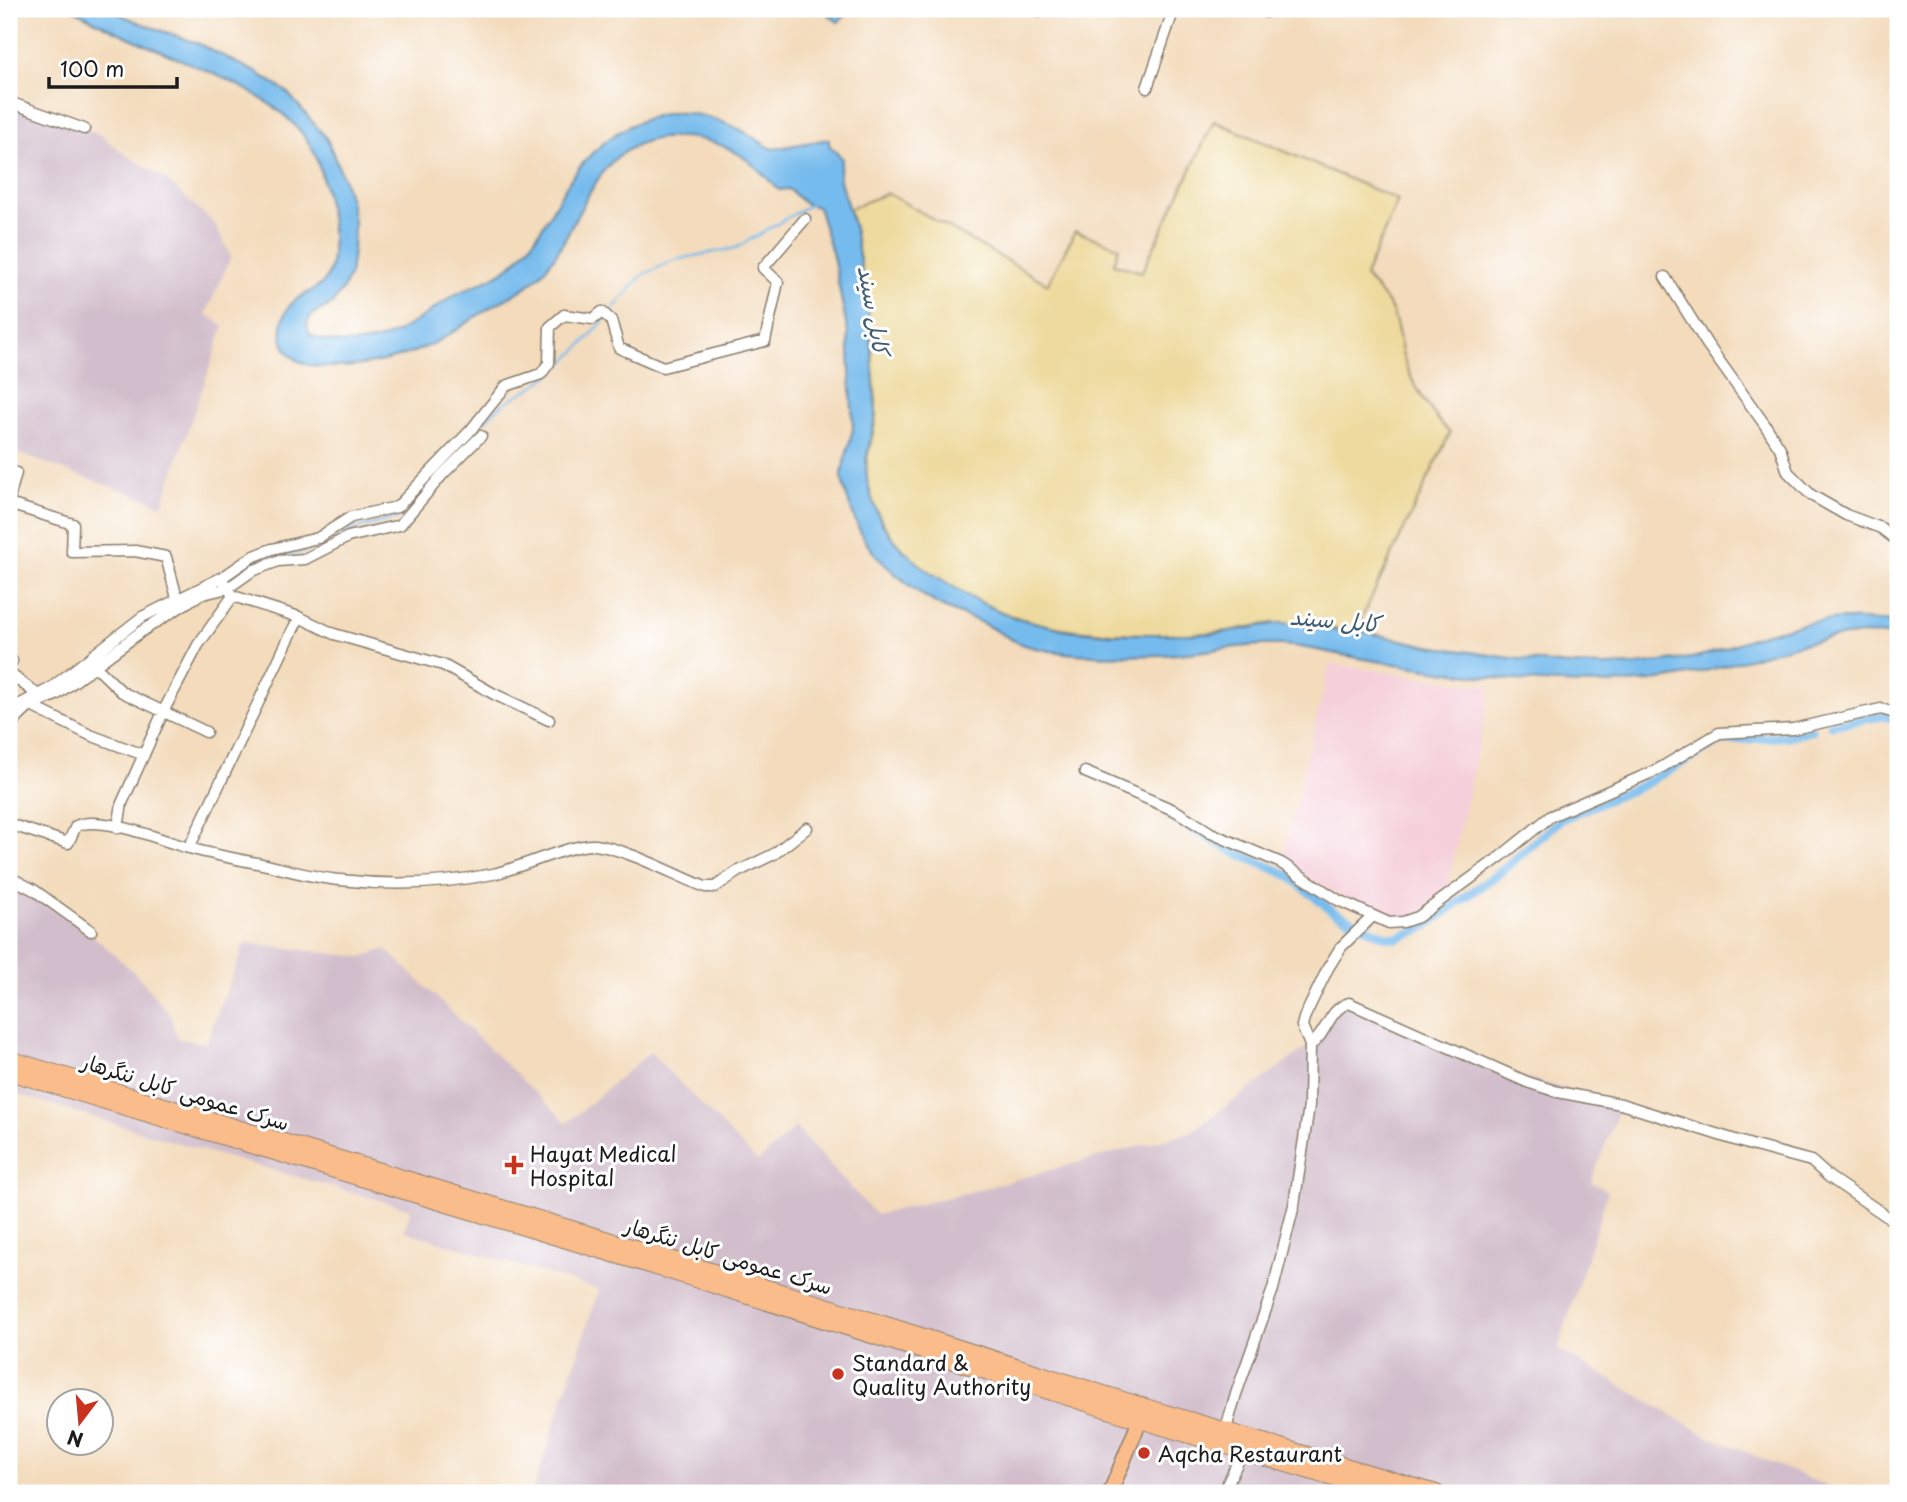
<svg xmlns="http://www.w3.org/2000/svg" width="1907" height="1502" font-family="'Playpen Sans','Playpen Sans Arabic',sans-serif">
<style>
.built{fill:#f5cfda}
.industrial{fill:#d1bdcb}
.sand{fill:#eeda9e;stroke:#857b5d;stroke-width:2}
.water{fill:#76bbed;stroke:#496c84;stroke-width:2}
.lines{fill:none;stroke-linecap:round;stroke-linejoin:round}
.stream{stroke:#76bbed;stroke-width:2.5}
.canal{stroke:#76bbed;stroke-width:9}
.minor-casing{stroke:#887c6c;stroke-width:13}
.major-casing{stroke:#887c6c;stroke-width:17}
.highway-casing{stroke:#887c6c;stroke-width:18}
.minor{stroke:#fff;stroke-width:10}
.major{stroke:#f9bc8a;stroke-width:14}
.highway{stroke:#f9bc8a;stroke-width:16}
.poi-dot{fill:#c8321e;stroke:#fff;stroke-width:2.5}
.labels{text-anchor:middle;dominant-baseline:central;stroke-width:6;stroke-linejoin:round;paint-order:stroke}
.street-label{font-size:21px;fill:#1c1c1c;stroke:#fff}
.poi-label{font-size:21px;fill:#1c1c1c;stroke:#fff;text-anchor:start}
.water-label{font-size:23px;font-style:italic;fill:#405c70;stroke:#fff}
</style>
<rect width="100%" height="100%" fill="#fff"/>
<filter id="ink" filterUnits="userSpaceOnUse"><feTurbulence type="fractalNoise" baseFrequency=".0143" numOctaves="2"/><feDisplacementMap in="SourceGraphic" scale="14" xChannelSelector="R" yChannelSelector="G"/><feConvolveMatrix kernelMatrix="1 2 1 2 8 2 1 2 1" color-interpolation-filters="sRGB"/></filter>
<filter id="wash" filterUnits="userSpaceOnUse"><feTurbulence type="fractalNoise" baseFrequency=".00686" numOctaves="4" result="noise"/><feDisplacementMap in="SourceGraphic" scale="28" xChannelSelector="R" yChannelSelector="G"/><feGaussianBlur stdDeviation="1.57" result="paint"/><feColorMatrix in="noise" values="0 0 0 0 0 0 0 0 0 0 0 0 0 0 0 0 0 1.4 0 .05"/><feComposite in="paint" operator="in"/></filter>
<g filter="url(#wash)">
<rect width="100%" height="100%" fill="#f3dbbc"/>
<path class="built" d="M1330,664L1491,687L1445,898L1418,917L1389,923L1281,863Z"/>
<path class="industrial" d="M9,103L101,135L123,153L164,178L215,224L231,257L206,314L224,326L162,505L9,450Z
M12,882L91,934L137,975L170,1015L178,1039L206,1043L245,943L362,957L386,949L567,1123L650,1052L758,1162L795,1127L876,1215L966,1193L1191,1132L1310,1045L1343,1005L1499,1071L1621,1104L1591,1182L1608,1191L1558,1349L1706,1435L1843,1493H532L599,1290L404,1231L411,1209L212,1153L9,1092V892Z"/>
<path class="sand" d="M1214,121L1398,200L1365,276C1374,287 1386,298 1392,311C1399,327 1399,343 1404,359C1410,382 1434,417 1450,433L1356,630C1329,631 1304,622 1277,623C1258,624 1239,630 1220,632C1197,635 1174,634 1151,634C1066,634 1008,625 936,577C902,554 875,522 867,481C863,457 875,437 876,413C876,396 874,378 872,361C868,310 861,259 849,209L887,193L1048,284L1075,231L1119,247L1114,264L1142,272Z"/>
<path class="water" d="M72,9H108L140,23L197,43L256,72L287,92L327,139L343,177L351,204L354,222L353,251L350,274L344,287L332,304L312,314L307,324L309,334C320,341 332,342 344,343C390,347 418,318 453,296C471,285 494,280 510,266C534,246 547,219 562,193C584,155 616,126 659,115C687,108 716,118 741,130C752,135 761,144 773,149L829,139V145L842,158L839,177L854,228L867,299L872,352L876,413L866,461L867,479L872,499L882,524L901,548L925,569L972,598L1012,617L1068,630L1109,634H1194L1220,633L1277,623H1295L1338,631L1356,630L1429,646L1504,657L1566,665L1605,666L1637,665L1692,658L1711,653L1763,634L1811,622L1842,619L1898,622V636C1812,625 1735,673 1651,681C1563,690 1470,676 1383,662C1353,658 1323,650 1293,646C1250,641 1204,654 1161,655C1120,656 1075,657 1035,648C1016,644 1001,633 984,624C970,617 955,613 941,606C917,593 888,570 870,548C858,533 847,499 842,480V471L853,429L848,333L833,256L818,207L804,203L789,189L779,190C769,180 758,168 746,159C711,134 657,127 620,155C608,163 599,177 592,189C574,217 563,251 540,275C525,291 506,298 488,309C468,321 449,337 426,347C398,359 364,367 334,367C314,367 295,366 285,347C282,340 281,333 282,325C287,288 323,298 330,269C337,240 327,192 318,163C300,102 210,73 158,50C129,38 100,24 72,9Z
M821,9H854L838,22Z"/>
<g class="lines">
<path class="stream" d="M608,315L641,276L674,260L736,248L811,204
M485,421C506,396 523,396 546,378C567,361 587,341 604,320
M250,564L271,557L304,552L349,531L403,516"/>
<path class="canal" d="M1831,725L1882,716L1898,719
M1169,816L1228,849L1288,875L1334,912L1384,936L1397,938L1421,929L1502,871L1561,819L1641,786L1720,741L1789,736L1811,730"/>
</g>
</g>
<g filter="url(#ink)">
<g class="lines">
<defs>
<path id="minor" d="M1039,12L1041,9
M1266,12L1267,9
M1147,88L1174,9
M9,102L84,129
M1665,277L1707,344L1765,425L1780,448L1788,472L1811,495L1846,515L1881,528L1898,541
M9,470L16,473L9,499
M9,504L73,524L72,552L135,551L166,557L177,598
M225,583L233,596L299,617L334,634L443,665L494,694L549,720
M9,659L12,661L9,665
M96,667L122,692L206,732
M9,673L38,695
M27,704L90,735L144,755
M17,719L9,713L15,707L51,688L142,617L223,577L252,557L272,549L318,538L351,517L397,507L470,431L506,386L541,374L549,363L550,327L564,315L593,319L602,312L611,320L619,348L663,367L765,341L778,282L763,268L805,219
M9,726L30,706L56,695L142,631L199,595L228,588L252,571L278,561L305,559L348,537L400,525L442,475L481,436
M1085,772L1176,811L1211,833L1281,863L1338,900L1389,923L1403,922L1418,917L1500,857L1551,816L1657,770L1719,733L1793,729L1881,709L1898,714
M9,824L68,843L76,826C101,814 162,841 189,848C214,855 241,860 267,865C291,871 315,878 340,880C391,886 443,884 493,874C521,868 572,843 595,845C624,848 676,875 705,887H715L737,872L774,854L807,828
M118,828L122,803L164,710L198,645L233,596
M189,848L299,617
M9,877L34,890L91,931
M1310,1045C1327,1035 1328,1009 1349,1003L1527,1082L1558,1092L1621,1104L1751,1145L1811,1161L1829,1177L1898,1224
M1226,1429L1236,1394L1273,1289L1294,1205L1309,1106L1310,1045L1302,1026L1304,1018L1328,968L1341,947L1373,916
M1223,1493L1243,1451"/>
<path id="major" d="M1110,1493L1140,1420"/>
<path id="highway" d="M9,1059L823,1305L1145,1407L1436,1493
M9,1072L676,1273L1140,1420L1383,1493"/>
</defs>
<use href="#minor" class="minor-casing"/>
<use href="#major" class="major-casing"/>
<use href="#highway" class="highway-casing"/>
<use href="#minor" class="minor"/>
<use href="#major" class="major"/>
<use href="#highway" class="highway"/>
</g>
</g>
<g class="poi-dot">
<path d="M510.5 1154.5h7v7h7v7h-7v7h-7v-7h-7v-7h7z"/>
<circle cx="838" cy="1374" r="7"/>
<circle cx="1144" cy="1453" r="7"/>
</g>
<g class="labels">
<g class="street-label">
<text transform="translate(186 1091) rotate(17)">سرک عمومی کابل ننگرهار</text>
<text transform="translate(729 1255) rotate(17)">سرک عمومی کابل ننگرهار</text>
</g>
<g class="poi-label">
<text x="530" y="1153">Hayat Medical<tspan x="530" dy="24">Hospital</tspan></text>
<text x="852" y="1362">Standard &amp;<tspan x="852" dy="24">Quality Authority</tspan></text>
<text x="1158" y="1453">Aqcha Restaurant</text>
</g>
<g class="water-label">
<text transform="translate(875 310) rotate(80)">کابل سيند</text>
<text transform="translate(1335 619) rotate(5)">کابل سيند</text>
</g>
</g>
<rect width="1907" height="1502" fill="none" stroke="#fff" stroke-width="35"/>
<g transform="translate(80 1422) rotate(196)"><circle r="33" fill="#ffffff" stroke="#a4a4a4" stroke-width="2"/>
<path d="M0-5L12 26L0 18L-12 26Z" fill="#c8321e"/>
<text y="-10" font-size="19" font-weight="bold" text-anchor="middle" fill="#1c1c1c">N</text>
</g>
<path d="M49 77v10h128v-10" fill="none" stroke="#1c1c1c" stroke-width="3.5"/>
<text x="60" y="77" font-size="21" fill="#1c1c1c" stroke="#ffffff" stroke-width="5" paint-order="stroke">100 m</text>
</svg>
